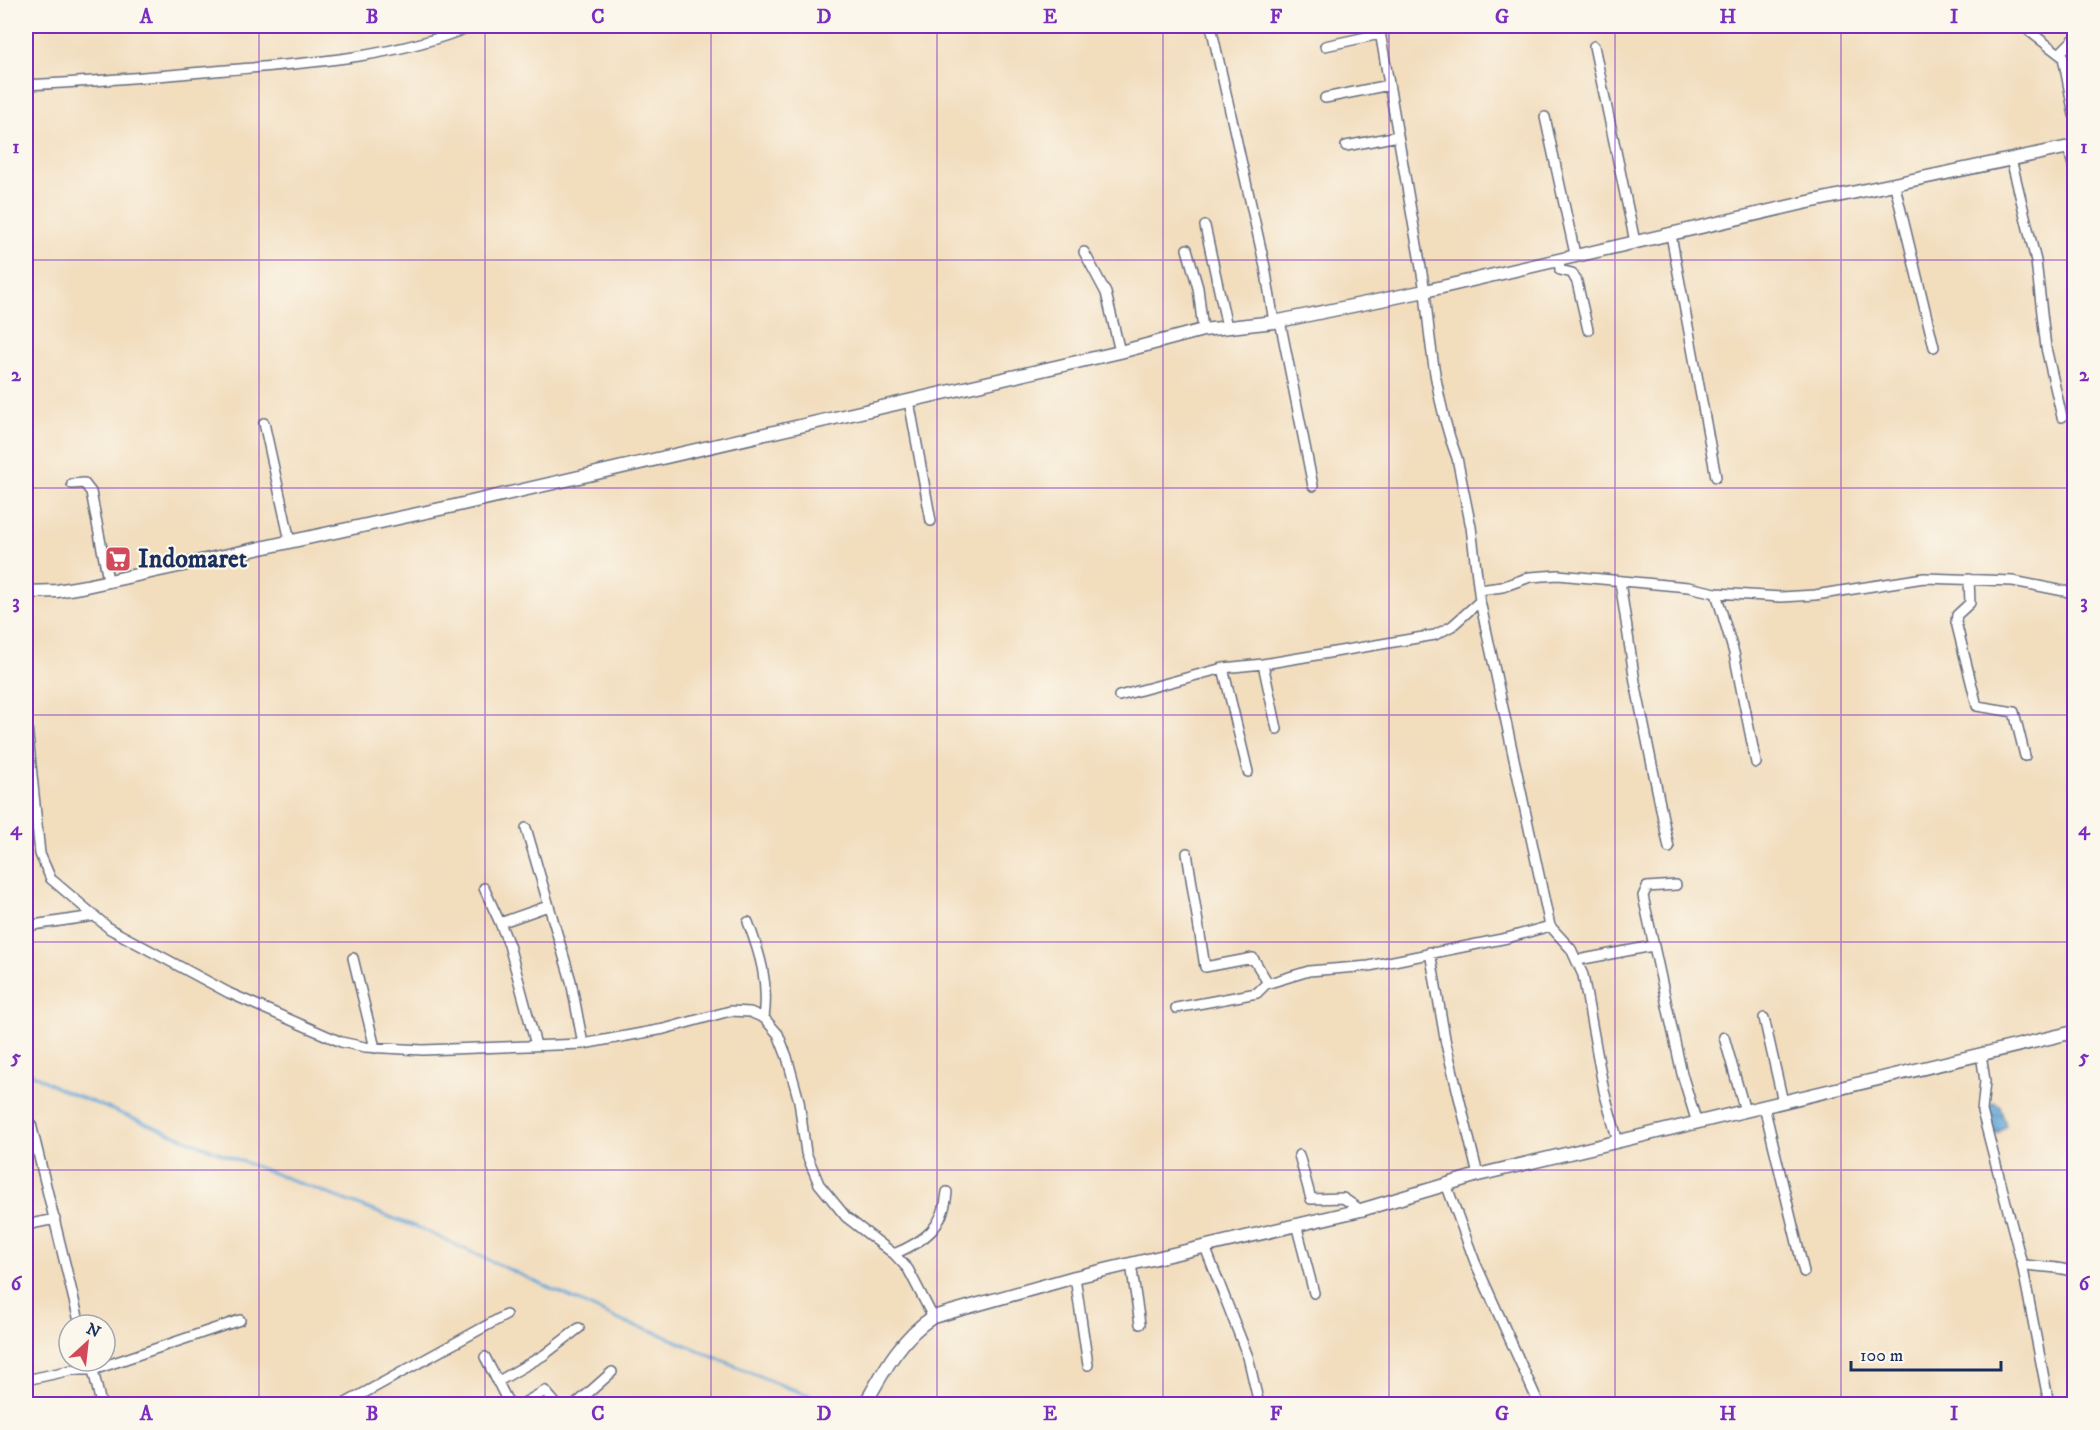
<svg xmlns="http://www.w3.org/2000/svg" width="2100" height="1430" font-family="'IM FELL DW Pica',serif">
<style>
.water{fill:url(#water-waves);stroke:#3e6a9a;stroke-width:1.5}
.lines{fill:none;stroke-linecap:round;stroke-linejoin:round}
.stream{stroke:#62a4d6;stroke-width:3}
.minor-casing{stroke:#666c7f;stroke-width:12}
.tertiary-casing{stroke:#666c7f;stroke-width:15}
.minor{stroke:#fff;stroke-width:9}
.tertiary{stroke:#fff;stroke-width:12}
.grid{fill:none;stroke:#7b2cbf;stroke-width:1.5;stroke-opacity:0.55}
.labels{text-anchor:middle;dominant-baseline:central;stroke-width:4.5;stroke-linejoin:round;paint-order:stroke}
.poi-label{font-size:26px;font-weight:bold;fill:#1b2f5e;stroke:#fbf7ec;text-anchor:start}
.neatline{fill:none;stroke:#7b2cbf;stroke-width:2}
.grid-label{font-size:20px;text-anchor:middle;font-weight:bold;fill:#7b2cbf}
</style>
<defs>
<pattern id="water-waves" width="16" height="10" patternUnits="userSpaceOnUse" patternTransform="scale(1.5)"><rect width="16" height="10" fill="#62a4d6"/><path d="M0 5q4-4 8 0t8 0" fill="none" stroke="#5086b1"/></pattern>
</defs>
<rect width="100%" height="100%" fill="#fbf7ec"/>
<filter id="ink" filterUnits="userSpaceOnUse"><feTurbulence type="fractalNoise" baseFrequency=".0167" numOctaves="2"/><feDisplacementMap in="SourceGraphic" scale="12" xChannelSelector="R" yChannelSelector="G"/><feConvolveMatrix kernelMatrix="1 2 1 2 8 2 1 2 1" color-interpolation-filters="sRGB"/></filter>
<filter id="wash" filterUnits="userSpaceOnUse"><feTurbulence type="fractalNoise" baseFrequency=".008" numOctaves="4" result="noise"/><feDisplacementMap in="SourceGraphic" scale="24" xChannelSelector="R" yChannelSelector="G"/><feGaussianBlur stdDeviation="1.35" result="paint"/><feColorMatrix in="noise" values="0 0 0 0 0 0 0 0 0 0 0 0 0 0 0 0 0 1.4 0 .05"/><feComposite in="paint" operator="in"/></filter>
<g filter="url(#wash)">
<rect width="100%" height="100%" fill="#f2ddbd"/>
<path class="water" d="M1994,1103L2000,1106L2006,1126L1997,1134L1989,1131L1986,1107Z"/>
<g class="lines">
<path class="stream" d="M26,1070L57,1088L233,1158L419,1228L628,1324L653,1331L775,1383L834,1404"/>
</g>
</g>
<g filter="url(#ink)">
<g class="lines">
<defs>
<path id="minor" d="M1211,26L1265,267L1274,322
M1379,26L1425,291C1430,346 1437,406 1457,458L1471,527L1480,601L1550,926L1571,949L1583,975L1604,1091L1618,1142
M2028,26L2029,31L2063,57L2074,115
M1325,46L1380,34
M1594,46L1635,242
M2060,53L2074,39
M26,85C92,82 159,76 226,70C310,63 393,58 472,26
M1325,98L1389,85
M1545,117L1575,254
M1346,146L1398,136
M2068,147L2074,169
M2011,159L2036,261L2046,348L2062,417
M1895,186L1934,347
M1205,226L1227,327
M1671,235L1716,477
M1187,249L1198,288L1203,330
M1084,252L1106,293L1120,352
M1559,259L1560,270L1572,273L1577,282L1588,330
M1280,321L1313,486
M909,401L931,521
M264,423L290,541
M72,484L84,483L91,492L108,580
M1969,579L1970,603L1957,615L1956,622L1977,706L2014,712L2025,756
M1620,582L1635,682L1669,848
M1479,590L1502,587L1530,577L1558,575L1688,587L1716,593L1781,597L1815,595L1924,578L2013,581L2074,593
M1716,593L1734,653L1756,763
M1263,664L1277,729
M1223,668L1248,772
M1119,696L1223,668L1263,664L1435,635L1452,626L1480,601
M26,716L40,854L51,879L110,929L229,993L341,1042L365,1047L423,1050L583,1044L664,1029L730,1011L750,1012L764,1018L778,1034L787,1057L799,1101L806,1153L819,1184L846,1217L894,1254L908,1269L933,1317
M526,828L571,981L583,1044
M1187,853L1205,967L1253,958L1268,983
M1676,885L1647,887L1643,896L1682,1074L1697,1123
M484,888L500,923L548,906
M748,922C760,954 769,982 764,1018
M500,923L509,945L536,1045
M26,926L94,916
M1430,952L1446,1044L1478,1175
M353,958L375,1048
M1578,960L1653,946
M1176,1008L1257,993L1266,984L1309,971L1369,966L1507,938L1550,926
M1764,1018L1783,1102
M1724,1037L1745,1111
M1981,1054L1985,1081L1982,1111L2022,1264L2049,1404
M1764,1106L1804,1272
M31,1124L80,1325
M1299,1155L1311,1199L1343,1198L1361,1210
M1446,1184L1475,1262L1539,1404
M1296,1224L1314,1293
M26,1225L55,1219
M1205,1247L1248,1357L1259,1404
M894,1254C925,1241 944,1227 947,1192
M1131,1264L1140,1324
M2022,1264C2036,1268 2068,1266 2074,1274
M1075,1277L1088,1365
M485,1357L509,1404
M90,1361L93,1370L240,1320
M26,1380L72,1370H93L101,1404
M497,1382L544,1355L579,1328
M344,1404L506,1315
M522,1404L545,1391L556,1404
M576,1404L612,1372"/>
<path id="tertiary" d="M26,592L57,591L86,586L454,506L1120,352L1203,330L1274,322L1425,291L1804,203L2074,146
M865,1404C883,1372 901,1337 933,1317L1075,1277L1361,1210L1478,1175L2074,1032"/>
</defs>
<use href="#minor" class="minor-casing"/>
<use href="#tertiary" class="tertiary-casing"/>
<use href="#minor" class="minor"/>
<use href="#tertiary" class="tertiary"/>
</g>
</g>
<path class="grid" d="M259,26V1404M485,26V1404M711,26V1404M937,26V1404M1163,26V1404M1389,26V1404M1615,26V1404M1841,26V1404M26,260H2074M26,488H2074M26,715H2074M26,942H2074M26,1170H2074"/>
<defs>
<symbol id="supermarket-square" viewBox="-11 -11 22 22"><rect x="-9" y="-9" width="18" height="18" rx="4" fill="#d1495b" stroke="#fbf7ec"/><path d="M-6-5.5h2.5l.6 2H6L4.5 2H-2.5L-4.4-4H-6ZM-1.5 3.2a1.3 1.3 0 1 0 .1 0ZM3 3.2a1.3 1.3 0 1 0 .1 0Z" fill="#fff"/></symbol>
</defs>
<g fill-rule="evenodd">
<use href="#supermarket-square" x="103" y="544" width="30" height="30"/>
</g>
<g class="labels">
<g class="poi-label">
<text x="138" y="559">Indomaret</text>
</g>
</g>
<rect width="2100" height="1430" fill="none" stroke="#fbf7ec" stroke-width="66"/>
<g transform="translate(87 1343) rotate(27)"><circle r="28" fill="#fbf7ec" stroke="#a1a7b3" stroke-width="1.5"/>
<path d="M0-4.5L10 22L0 15L-10 22Z" fill="#d1495b"/>
<text y="-9" font-size="16" font-weight="bold" text-anchor="middle" fill="#1b2f5e">N</text>
</g>
<path d="M1851 1361v9h150v-9" fill="none" stroke="#1b2f5e" stroke-width="3"/>
<text x="1860" y="1361" font-size="18" fill="#1b2f5e" stroke="#fbf7ec" stroke-width="4.5" paint-order="stroke">100 m</text>
<rect x="33" y="33" width="2034" height="1364" class="neatline"/>
<g class="grid-label">
<text x="146" y="23">A</text>
<text x="372" y="23">B</text>
<text x="598" y="23">C</text>
<text x="824" y="23">D</text>
<text x="1050" y="23">E</text>
<text x="1276" y="23">F</text>
<text x="1502" y="23">G</text>
<text x="1728" y="23">H</text>
<text x="1954" y="23">I</text>
<text x="16" y="153">1</text>
<text x="2084" y="153">1</text>
<text x="16" y="381">2</text>
<text x="2084" y="381">2</text>
<text x="16" y="608">3</text>
<text x="2084" y="608">3</text>
<text x="16" y="835">4</text>
<text x="2084" y="835">4</text>
<text x="16" y="1063">5</text>
<text x="2084" y="1063">5</text>
<text x="16" y="1290">6</text>
<text x="2084" y="1290">6</text>
<text x="146" y="1420">A</text>
<text x="372" y="1420">B</text>
<text x="598" y="1420">C</text>
<text x="824" y="1420">D</text>
<text x="1050" y="1420">E</text>
<text x="1276" y="1420">F</text>
<text x="1502" y="1420">G</text>
<text x="1728" y="1420">H</text>
<text x="1954" y="1420">I</text>
</g>
</svg>
